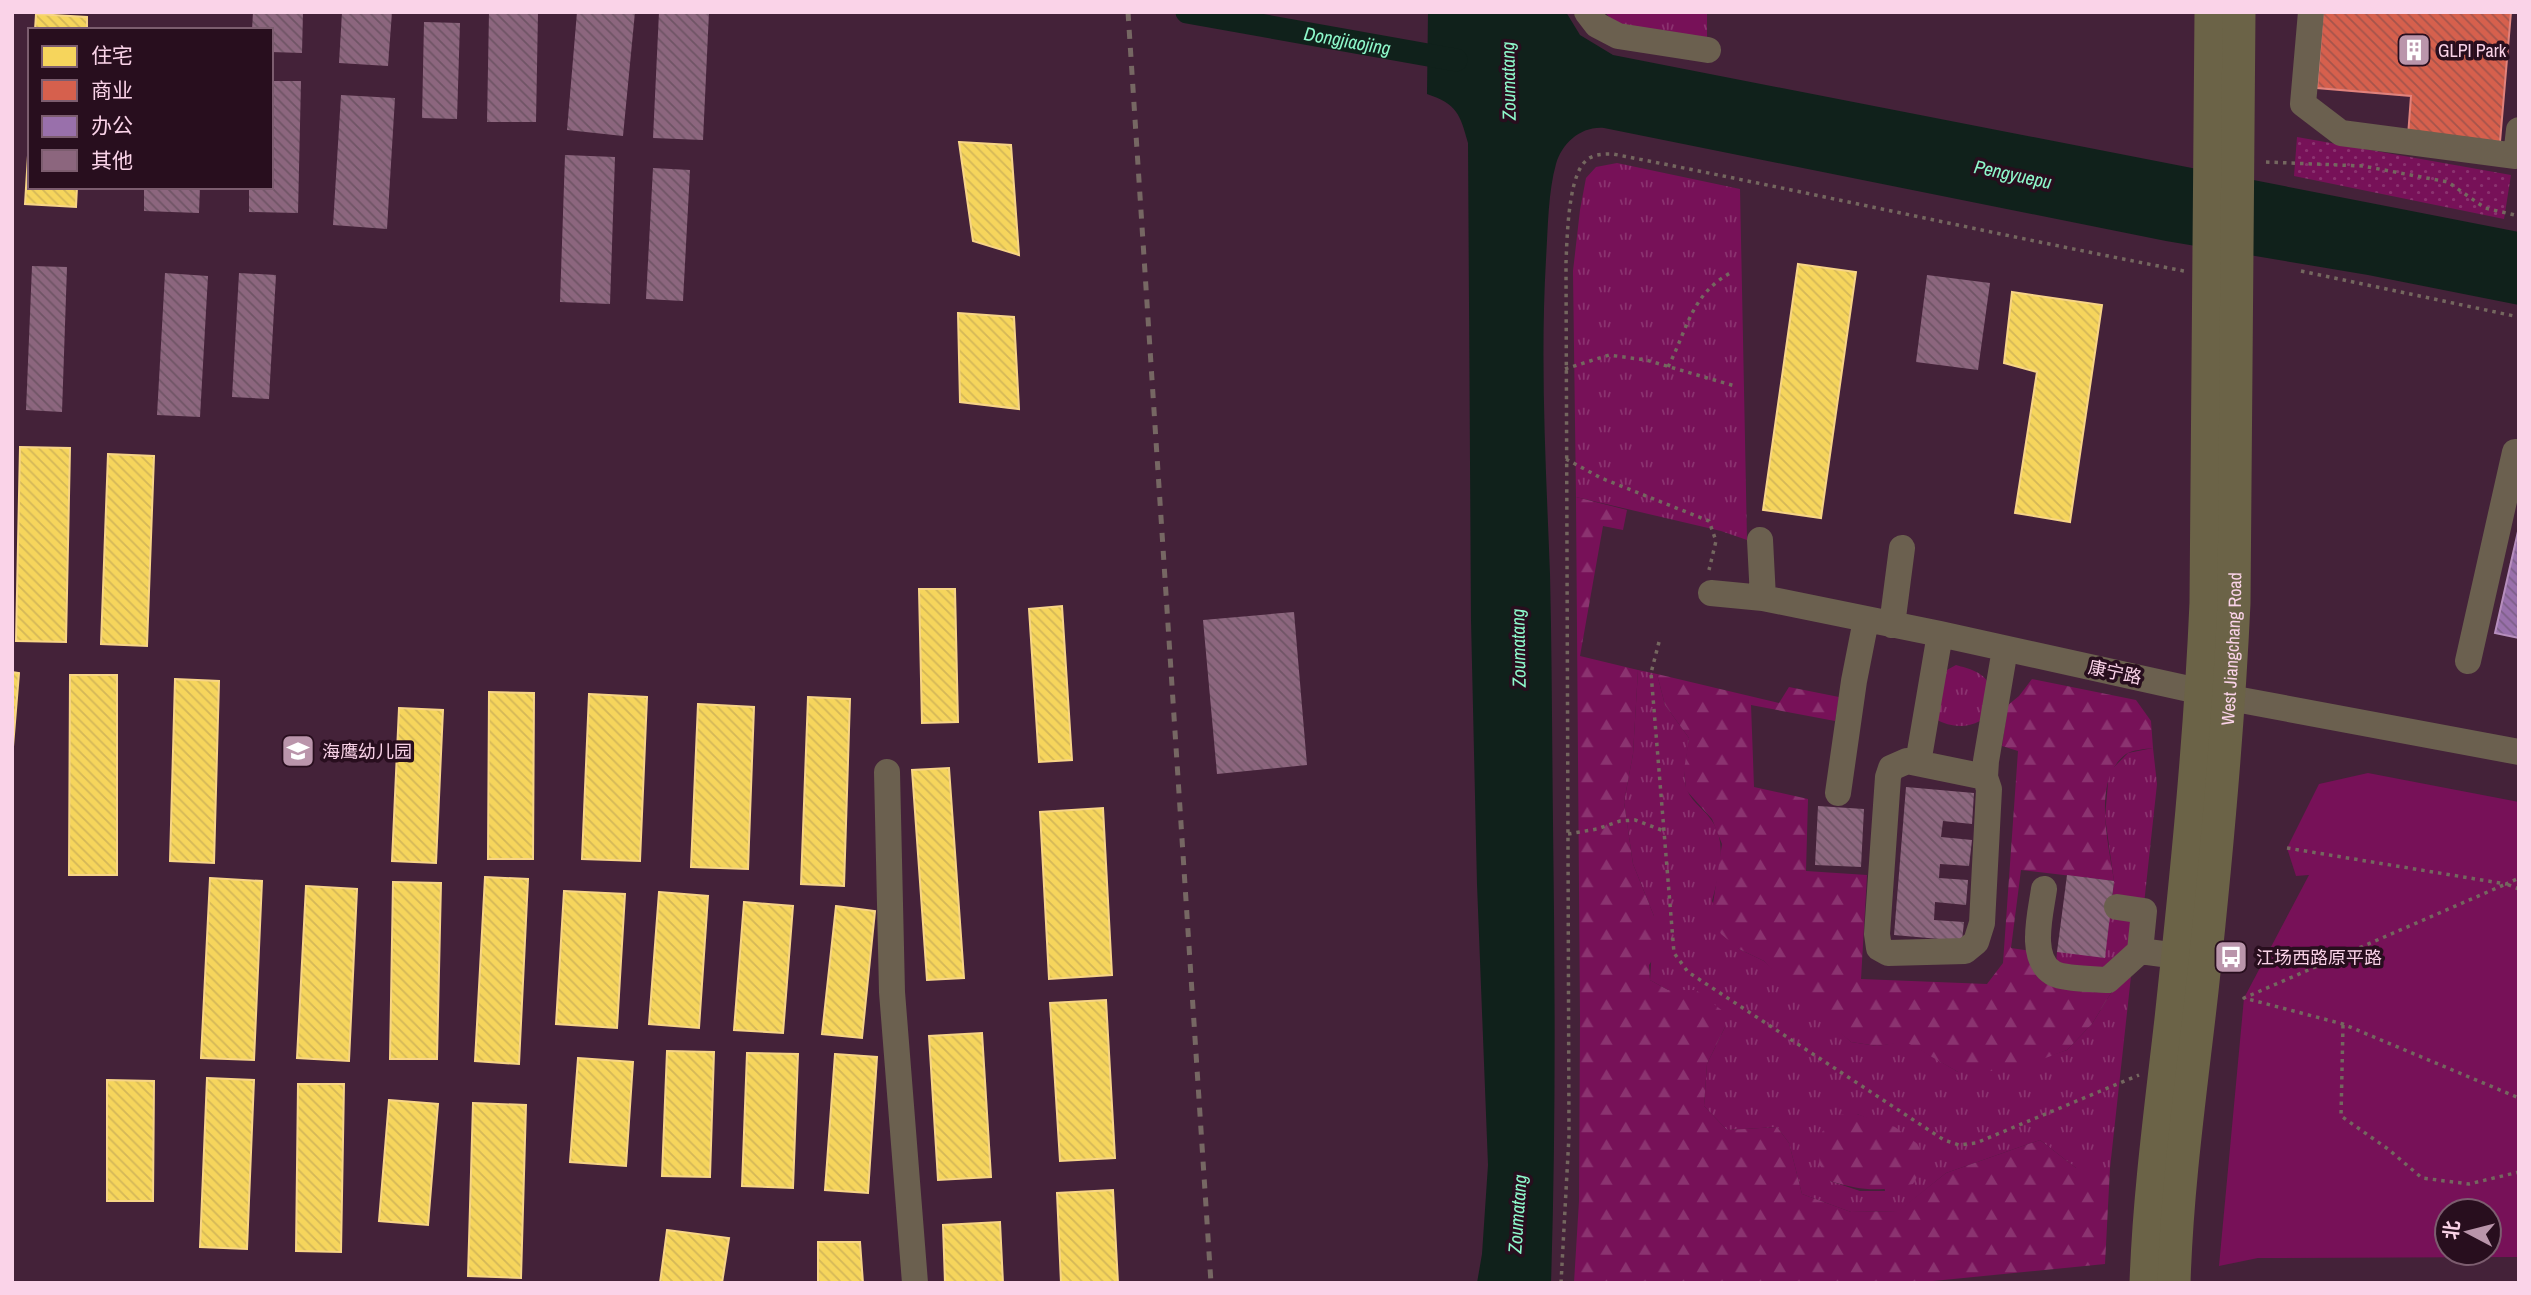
<svg xmlns="http://www.w3.org/2000/svg" width="2531" height="1295" font-family="'Archivo Narrow','Noto Sans SC',sans-serif">
<style>
.grass{fill:url(#grass-tufts);fill-rule:evenodd}
.forest{fill:url(#forest-firs)}
.park{fill:#771158;fill-rule:evenodd}
.garden{fill:url(#garden-dots)}
.water{fill:#10211b}
.homes{fill:url(#homes-back-hatch);stroke:#f7d486;stroke-width:2}
.shops{fill:url(#shops-back-hatch);stroke:#e1827c;stroke-width:2}
.offices{fill:url(#offices-back-hatch);stroke:#b68ebd;stroke-width:2}
.lines{fill:none;stroke-linecap:round;stroke-linejoin:round}
.canal{stroke:#10211b;stroke-width:23}
.building{fill:url(#building-back-hatch)}
.path{stroke:#74675f;stroke-width:3.5;stroke-dasharray:3.5 5;stroke-linecap:butt}
.minor{stroke:#6b604f;stroke-width:26}
.major{stroke:#6b6347;stroke-width:33}
.rail{stroke:#766763;stroke-width:5;stroke-dasharray:9 9;stroke-linecap:butt}
.labels{text-anchor:middle;dominant-baseline:central;stroke-width:7;stroke-linejoin:round;paint-order:stroke}
.poi-label{font-size:18px;fill:#fad3e8;stroke:#280e1e;text-anchor:start}
.street-label{font-size:18px;fill:#fad3e8;stroke:#280e1e}
.water-label{font-size:19px;font-style:italic;fill:#8ef9cb;stroke:#280e1e}
</style>
<defs>
<pattern id="grass-tufts" width="24" height="20" patternUnits="userSpaceOnUse" patternTransform="scale(1.75)"><rect width="24" height="20" fill="#771158"/><path d="M3 7l-1-3M5 7V3M7 7l1-3M15 17l-1-3M17 17v-4M19 17l1-3" fill="none" stroke="#8b3370"/></pattern>
<pattern id="forest-firs" width="22" height="20" patternUnits="userSpaceOnUse" patternTransform="scale(1.75)"><rect width="22" height="20" fill="#771158"/><path d="M5 1l3.5 6h-7zM16 11l3.5 6h-7z" fill="#8b3370"/></pattern>
<pattern id="garden-dots" width="8" height="8" patternUnits="userSpaceOnUse" patternTransform="scale(1.75)"><rect width="8" height="8" fill="#771158"/><path d="M2 2h.1M6 6h.1" fill="none" stroke="#8b3370" stroke-width="1.8" stroke-linecap="round"/></pattern>
<pattern id="homes-back-hatch" width="6" height="6" patternUnits="userSpaceOnUse" patternTransform="scale(1.75)"><rect width="6" height="6" fill="#f6d55c"/><path d="M-1 5l2 2M0 0l6 6M5-1l2 2" fill="none" stroke="#d4b758"/></pattern>
<pattern id="shops-back-hatch" width="6" height="6" patternUnits="userSpaceOnUse" patternTransform="scale(1.75)"><rect width="6" height="6" fill="#d6604d"/><path d="M-1 5l2 2M0 0l6 6M5-1l2 2" fill="none" stroke="#a5544b"/></pattern>
<pattern id="offices-back-hatch" width="6" height="6" patternUnits="userSpaceOnUse" patternTransform="scale(1.75)"><rect width="6" height="6" fill="#9970ab"/><path d="M-1 5l2 2M0 0l6 6M5-1l2 2" fill="none" stroke="#7e5f88"/></pattern>
<pattern id="building-back-hatch" width="6" height="6" patternUnits="userSpaceOnUse" patternTransform="scale(1.75)"><rect width="6" height="6" fill="#8c667e"/><path d="M-1 5l2 2M0 0l6 6M5-1l2 2" fill="none" stroke="#6f5465"/></pattern>
</defs>
<rect width="100%" height="100%" fill="#442239"/>
<path class="grass" d="M1605,12H1707V38L1616,25Z
M1617,163L1740,189L1747,540L1721,531L1576,497L1573,271L1580,210L1586,178L1596,167Z
M1956,665C1969,669 1982,671 1989,684L1980,721C1965,729 1950,727 1935,719L1945,671Z
M1638,670L1657,674L1665,705L1689,738C1688,754 1682,770 1686,787C1689,799 1702,808 1709,817C1729,840 1719,875 1712,901L1739,949L1764,961L1851,1042L1877,1046L1906,1041L1958,1072L2049,1056L2067,1050L2092,1024L2111,993L2131,976L2110,1168H2076L2040,1140L1946,1173L1899,1211L1851,1212L1802,1194L1789,1143L1777,1127L1727,1130L1704,1106L1707,1064L1725,1027L1696,990H1668L1650,980L1654,916L1633,864L1624,802L1633,754ZM1857,1114L1876,1122L1885,1191H1860L1830,1181Z
M2153,748L2157,784L2144,904L2112,900L2114,881L2105,817L2109,772L2128,753Z
M2110,915L2137,919L2134,947L2106,970L2056,963L2057,952Z"/>
<path class="forest" d="M1576,497L1627,510L1623,530L1603,526L1580,656L1638,670L1633,754L1624,802L1633,864L1654,916L1661,947L1649,965L1650,980L1668,990H1696L1724,1012L1725,1027L1707,1064L1704,1106L1727,1130L1777,1127L1789,1143L1802,1194L1851,1212L1898,1211L1946,1173L2040,1140L2076,1168H2110L2105,1264L1913,1283H1574L1579,1201L1580,1019Z
M1657,674L1779,703L1789,687L1839,697L1835,721L1751,705L1754,787L1808,799L1806,871L1867,875L1861,979L1987,984L2003,963L2018,751L2002,746L2008,705L2019,696L2032,679L2136,700L2151,721L2153,748C2145,749 2132,750 2126,754C2091,780 2109,844 2114,881L2021,870L2011,948L2031,951L2050,985L2111,993L2092,1024L2067,1050L2021,1067L1983,1072H1958L1906,1042L1877,1046L1851,1042L1800,999L1764,961L1739,949L1721,934L1711,917L1722,844L1712,819L1686,790L1684,770L1689,738L1665,705Z
M1857,1114L1895,1127L1919,1145L1923,1166L1913,1184C1879,1192 1863,1191 1830,1181L1819,1164L1822,1132L1838,1115Z"/>
<path class="park" d="M2368,773L2519,802V1257L2258,1258L2219,1266L2244,998L2309,875L2296,876L2287,848L2319,784ZM2447,1211H2489V1253H2447Z"/>
<path class="garden" d="M2297,137L2511,175L2504,219L2294,176Z"/>
<path class="water" d="M1428,12H1566L1580,35L1613,55L2519,232V305L2368,275L2166,241L1604,128C1581,126 1562,143 1556,164C1548,192 1548,229 1546,259C1540,364 1546,469 1550,574C1552,658 1552,741 1553,824C1555,977 1556,1130 1551,1283H1477L1482,1254L1488,1165L1477,884L1471,620L1468,143C1460,114 1457,104 1427,94Z"/>
<path class="homes" d="M36,14L87,17V30H35Z
M30,123V187H77L76,207L25,204Z
M959,142L1011,145L1019,255L973,241Z
M1798,264L1856,272L1821,518L1763,510Z
M2012,292L2102,305L2070,522L2015,513L2037,372L2004,363Z
M958,313L1014,317L1019,409L960,402Z
M20,447L70,448L66,642L16,641Z
M108,454L154,456L147,646L101,644Z
M919,589H955L958,722L922,723Z
M1062,606L1072,760L1039,762L1029,609Z
M12,672L19,673L12,759Z
M70,675H117V875H69Z
M175,679L219,681L214,863L170,861Z
M489,692L534,693L533,859H488Z
M589,694L647,697L640,861L582,859Z
M808,697L850,699L844,886L801,884Z
M698,704L754,707L748,869L691,867Z
M399,708L443,710L436,863L392,861Z
M949,768L964,978L927,980L912,770Z
M1103,808L1112,975L1049,979L1040,812Z
M485,877L528,879L519,1064L475,1061Z
M210,878L262,881L254,1060L201,1058Z
M393,882L441,883L437,1059H390Z
M306,886L357,889L349,1061L297,1058Z
M564,891L625,894L617,1028L556,1024Z
M659,892L708,896L699,1028L649,1024Z
M744,902L793,906L783,1033L734,1030Z
M836,906L875,911L862,1038L822,1034Z
M1106,1000L1115,1158L1060,1161L1050,1003Z
M982,1033L991,1177L938,1180L929,1036Z
M667,1051L714,1052L710,1177L662,1176Z
M747,1053L798,1054L793,1188L742,1186Z
M835,1054L877,1057L868,1193L825,1190Z
M578,1058L633,1062L626,1166L570,1162Z
M207,1078L254,1080L247,1249L200,1247Z
M107,1080L154,1081L153,1201H107Z
M298,1084H344L341,1252L296,1251Z
M389,1100L438,1104L428,1225L379,1221Z
M473,1103L526,1105L521,1278L468,1276Z
M1113,1190L1118,1283H1061L1057,1193Z
M1000,1222L1003,1283H945L943,1225Z
M667,1230L729,1238L722,1283H660Z
M818,1242H860L863,1283H818Z"/>
<path class="shops" d="M2323,12H2511L2500,142L2408,136L2411,96L2317,88Z"/>
<path class="offices" d="M2519,527V638L2495,633Z"/>
<g class="lines">
<path class="canal" id="s1" d="M1187,12L1456,60"/>
</g>
<path class="building" d="M253,12H303L302,53L271,52V30H252Z
M342,12H392L388,66L339,63Z
M489,12H538L536,122H487Z
M577,12H635L623,136L567,130Z
M659,12H709L703,140L653,138Z
M424,22L460,23L457,119L422,118Z
M271,81H301L298,213L249,212V187H271Z
M341,95L395,98L387,229L333,225Z
M565,155L615,157L610,304L560,302Z
M653,168L690,170L683,301L646,299Z
M144,187H200L199,213L144,211Z
M32,266L67,267L62,412L26,410Z
M165,273L208,276L200,417L157,415Z
M239,273L276,275L269,399L232,397Z
M1927,275L1990,283L1978,370L1916,362Z
M1294,612L1307,765L1217,774L1203,620Z
M1906,787L1974,793L1972,824L1943,821L1941,837L1972,840L1969,866L1940,864L1939,878L1968,880L1966,905L1935,902L1934,920L1964,922L1962,941L1894,935Z
M1818,806L1864,809L1861,867L1815,865Z
M2067,875L2114,881L2105,958L2057,952Z"/>
<g class="lines">
<path class="path" d="M2266,162L2363,166L2448,182L2485,208L2519,216
M2301,271L2519,317
M1668,367C1688,328 1691,294 1732,272
M1565,369L1609,355L1646,360L1735,386
M1566,459L1601,478L1709,521L1716,541L1709,570
M1659,642L1651,673L1674,953L1688,972L1944,1140L1959,1145L1976,1143L2139,1075
M1568,834L1597,829L1620,821L1635,820L1664,831
M2287,848L2506,884L2519,878
M2519,889L2506,884L2244,998L2343,1024L2519,1098
M2343,1025L2341,1116L2388,1149L2422,1178L2469,1184L2519,1172
M1561,1283L1569,1136L1566,263C1567,239 1568,183 1583,164C1590,154 1602,154 1613,154C1804,191 1993,234 2184,271"/>
<path class="minor" d="M1587,12L1597,25L1618,36L1708,50
M2311,12L2303,104L2341,133L2516,156L2519,130
M1760,540L1763,598
M1711,593L1763,598L1940,634L2230,698L2519,752
M1892,625L1902,548
M2468,661L2515,452H2519
M1918,763L1940,634
M887,772L892,992L915,1283
M1985,777L1907,761L1891,768L1888,777L1877,934L1879,948L1888,953L1965,951L1976,942L1982,923L1989,789L1985,777L1986,761L2005,649
M1838,793L1854,681L1866,620
M2044,889C2041,912 2028,958 2053,973C2063,979 2095,979 2108,980L2140,951L2178,956
M2117,907L2144,911L2140,951"/>
<g class="major">
<path d="M2146,1283C2149,1195 2161,1107 2171,1019C2186,880 2200,742 2206,603L2211,12"/>
<path id="s2" d="M2174,1283C2177,1185 2191,1088 2202,991C2216,862 2228,733 2234,603L2239,12"/>
</g>
<path class="rail" d="M1128,12L1211,1283"/>
</g>
<defs>
<symbol id="building-square" viewBox="-11 -11 22 22"><rect x="-9" y="-9" width="18" height="18" rx="4" fill="#ba95ab" stroke="#280e1e"/><path d="M-4-6H4V6H1V3H-1V6H-4ZM-2.5-4.3h1.7v1.8h-1.7ZM.8-4.3h1.7v1.8H.8ZM-2.5-1h1.7V.8h-1.7ZM.8-1h1.7V.8H.8Z" fill="#fff"/></symbol>
<symbol id="school-square" viewBox="-11 -11 22 22"><rect x="-9" y="-9" width="18" height="18" rx="4" fill="#ba95ab" stroke="#280e1e"/><path d="M0-5L7-2L0 1L-7-2ZM-4 1L0 2.5L4 1V4Q0 6-4 4Z" fill="#fff"/></symbol>
<symbol id="bus-square" viewBox="-11 -11 22 22"><rect x="-9" y="-9" width="18" height="18" rx="4" fill="#ba95ab" stroke="#280e1e"/><path d="M-5-6H5V4H4V6H2V4H-2V6H-4V4H-5ZM-3.5-4V0h7V-4ZM-3.5 1.2v1.5H-2V1.2ZM2 1.2v1.5H3.5V1.2Z" fill="#fff"/></symbol>
</defs>
<g fill-rule="evenodd">
<use href="#building-square" x="2395" y="31" width="38" height="38"/>
<use href="#school-square" x="279" y="732" width="38" height="38"/>
<use href="#bus-square" x="2212" y="938" width="38" height="38"/>
</g>
<g class="labels">
<g class="poi-label">
<text x="2438" y="50">GLPI Park</text>
<text x="322" y="751">海鹰幼儿园</text>
<text x="2256" y="957">江场西路原平路</text>
</g>
<g class="street-label">
<text stroke="none"><textPath href="#s2" startOffset="637">West Jiangchang Road</textPath></text>
<text transform="translate(2115 672) rotate(12)">康宁路</text>
</g>
<g class="water-label">
<text stroke="none"><textPath href="#s1" startOffset="163">Dongjiaojing</textPath></text>
<text transform="translate(1508 81) rotate(-91)">Zoumatang</text>
<text transform="translate(2013 174) rotate(12)">Pengyuepu</text>
<text transform="translate(1518 648) rotate(-91)">Zoumatang</text>
<text transform="translate(1517 1214) rotate(-86)">Zoumatang</text>
</g>
</g>
<rect width="2531" height="1295" fill="none" stroke="#fad3e8" stroke-width="28"/>
<rect x="28" y="28" width="245" height="161" fill="#280e1e" stroke="#7c5d6f" stroke-width="2"/>
<rect x="42" y="46" width="35" height="21" fill="#f6d55c" stroke="#7c5d6f" stroke-width="2"/>
<text x="91" y="63" font-size="21" fill="#fad3e8">住宅</text>
<rect x="42" y="80" width="35" height="21" fill="#d6604d" stroke="#7c5d6f" stroke-width="2"/>
<text x="91" y="98" font-size="21" fill="#fad3e8">商业</text>
<rect x="42" y="116" width="35" height="21" fill="#9970ab" stroke="#7c5d6f" stroke-width="2"/>
<text x="91" y="133" font-size="21" fill="#fad3e8">办公</text>
<rect x="42" y="150" width="35" height="21" fill="#8c667e" stroke="#7c5d6f" stroke-width="2"/>
<text x="91" y="168" font-size="21" fill="#fad3e8">其他</text>
<g transform="translate(2468 1232) rotate(277)"><circle r="33" fill="#280e1e" stroke="#7c5d6f" stroke-width="2"/>
<path d="M0-5L12 26L0 18L-12 26Z" fill="#ba95ab"/>
<text y="-10" font-size="19" font-weight="bold" text-anchor="middle" fill="#fad3e8">北</text>
</g>
</svg>
